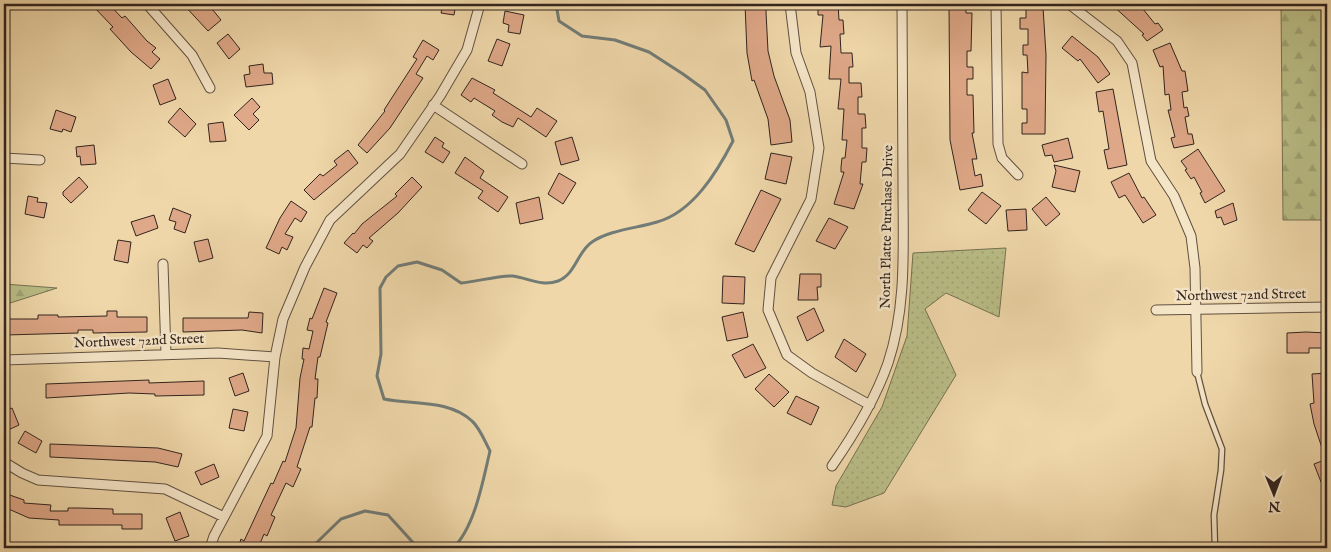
<svg xmlns="http://www.w3.org/2000/svg" width="1331" height="552" font-family="'IM FELL English',serif">
<style>
.grass{fill:url(#grass-dots);stroke:#767152}
.forest{fill:url(#forest-firs);stroke:#767152}
.lines{fill:none;stroke-linecap:round;stroke-linejoin:round}
.stream{stroke:#727c77;stroke-width:3}
.building{fill:#dfa888;stroke:#31241e}
.lane-casing{stroke:#605141;stroke-width:7}
.street-casing{stroke:#605141;stroke-width:11}
.lane{stroke:#f5e5c7;stroke-width:4.5}
.street{stroke:#f5e5c7;stroke-width:9}
.labels{text-anchor:middle;dominant-baseline:central;stroke-width:5;stroke-linejoin:round;paint-order:stroke}
.street-label{font-size:14px;fill:#31241e;stroke:#f5e5c7}
</style>
<defs>
<pattern id="grass-dots" width="8" height="8" patternUnits="userSpaceOnUse" patternTransform="scale(1.25)"><rect width="8" height="8" fill="#babe87"/><path d="M2 2h.1M6 6h.1" fill="none" stroke="#a0a374" stroke-width="1.8" stroke-linecap="round"/></pattern>
<pattern id="forest-firs" width="22" height="20" patternUnits="userSpaceOnUse" patternTransform="scale(1.25)"><rect width="22" height="20" fill="#babe87"/><path d="M5 1l3.5 6h-7zM16 11l3.5 6h-7z" fill="#a0a374"/></pattern>
</defs>
<rect width="100%" height="100%" fill="#efd7a9"/>
<filter id="stains"><feTurbulence type="fractalNoise" baseFrequency=".004" numOctaves="4"/><feColorMatrix values="0 0 0 0 .2 0 0 0 0 .09 0 0 0 0 .02 0 0 0 .5 -.17"/></filter>
<radialGradient id="worn" r=".72"><stop offset=".6" stop-color="#630" stop-opacity="0"/><stop offset="1" stop-color="#630" stop-opacity=".3"/></radialGradient>
<path class="grass" d="M1006,248L999,317L946,293L925,309L956,375L884,493L846,507L832,505L836,486L882,407L907,336L913,253Z"/>
<path class="forest" d="M1281,4H1327V220H1283Z
M4,284L57,288L4,305Z"/>
<g class="lines">
<path class="stream" d="M311,548L341,519L365,511L388,515L418,548
M453,548C475,527 483,480 490,451C485,442 480,428 472,421C448,399 413,405 384,399L377,376L381,354L380,288L386,277L398,266L417,262L442,270L461,283C476,282 499,275 513,276C528,278 542,287 558,281C576,274 577,252 592,242C609,230 638,228 657,222C693,212 717,172 733,141L726,120L705,90L683,74L649,52L615,40L582,36L559,21L556,4"/>
</g>
<path class="building" d="M91,4H109L122,18L125,16L147,41L156,48L152,52L160,59L151,69L131,52L110,29L113,27Z
M183,4H208L221,20L208,31Z
M443,4H456L454,15L441,13Z
M745,4H767L766,12L768,51L774,76L790,120L792,142L771,145L768,119L754,80L752,81L747,53Z
M818,4H838L839,20H843L844,34H840L841,53H852L853,67H849V83H861L862,97H858V114H865L866,128H862V148H867L866,162H862L860,184H863L854,209L834,204L844,172H841V167L842,158H845L847,140H842L844,109H838L841,79H829L831,46L820,47L823,15H818Z
M949,4H966V13H972L971,51H967V67H973V79H967V95H973L974,133H972L977,159H972L975,176L981,174L983,186L960,190L950,140Z
M1111,4H1139L1155,24L1158,23L1163,30L1147,41L1142,35L1144,34Z
M1043,7L1046,55L1045,134H1022V123H1027V109H1022V72L1028,73L1027,55H1023V45H1028V29H1020V18H1026V8Z
M505,11L524,15L520,34L508,32L509,25L503,23Z
M228,34L240,49L229,59L217,43Z
M1072,36L1098,57L1110,74L1098,83L1080,59L1078,61L1062,48Z
M497,39L510,44L502,66L488,61Z
M423,40L439,50L433,60L427,56L416,74L423,78L390,128L367,153L358,145L385,111L384,110L417,59L413,57Z
M1170,43L1182,71H1185L1188,91L1182,92L1184,108L1187,107L1189,116L1185,117L1188,134H1192L1194,144L1174,148L1171,138L1175,137L1168,110H1171L1169,94L1165,95L1163,66L1160,67L1153,50Z
M263,64L264,73H272L273,84L246,87L244,75L250,74L249,66Z
M472,78L495,90L493,93L531,117L537,108L557,121L546,137L518,118L513,127L502,122L492,115L495,111L474,98L471,102L461,95Z
M168,79L176,99L160,105L153,85Z
M1113,89L1127,165L1108,169L1104,150L1109,149L1103,111L1099,112L1096,92Z
M252,98L260,107L253,114L259,120L249,130L234,115Z
M180,108L196,124L185,137L168,122Z
M56,110L76,117L71,132L63,129L62,132L50,129Z
M223,122L226,141L210,142L208,124Z
M435,137L444,143L442,147L450,152L443,163L425,152Z
M572,137L579,160L561,165L555,142Z
M1068,138L1073,158L1054,162L1052,155L1045,156L1042,145Z
M94,145L96,164L81,165L80,156L77,157L76,147Z
M1198,149L1225,191L1205,203L1200,193L1202,192L1194,177L1191,179L1185,170L1187,169L1181,161Z
M348,150L358,163L314,200L304,190L320,174L323,176L337,165L334,161Z
M771,153L792,157L786,184L765,179Z
M465,157L484,171L480,178L508,197L498,212L478,198L483,191L455,173Z
M1054,165L1080,171L1075,192L1052,187L1056,171Z
M559,173L576,183L563,204L548,194Z
M1129,173L1142,198L1144,197L1156,215L1143,223L1125,195L1119,198L1111,182Z
M79,177L88,187L71,203L63,195V192Z
M412,177L422,187L398,213L369,238L373,241L367,248L363,245L357,253L344,243L353,233L354,234L362,224L397,196L395,194Z
M761,190L781,199L754,252L735,244Z
M982,192L1001,206L986,224L968,210Z
M28,196L38,198L37,202L47,203L44,218L25,214Z
M539,197L543,219L520,224L516,203Z
M1046,197L1060,214L1046,226L1032,209Z
M291,201L307,212L301,222L295,218L285,234L293,237L287,250L282,247L279,254L266,248L280,218Z
M1233,203L1237,220L1224,225L1221,217L1217,218L1215,211Z
M173,208L191,215L185,233L174,229L176,222L169,220Z
M1026,209L1027,230L1008,231L1006,210Z
M154,215L158,228L136,236L131,222Z
M829,218L848,227L835,249L816,241Z
M208,239L213,258L199,262L194,242Z
M118,240L131,242L128,263L114,260Z
M800,274H821V287H817L818,300H798Z
M723,276L745,277L744,304L722,303Z
M324,288L337,293L326,322L328,323L320,357H318L315,379H318L317,398H315L312,427H310L297,467L301,469L293,487L286,483L271,515L275,517L267,536L264,534L259,546L262,548H238L241,539L244,541L271,483L273,484L283,461L285,462L296,428L300,378L304,359H302L303,348L309,349L313,331L307,330L310,318L312,319Z
M814,308L824,331L807,341L797,317Z
M107,311H117V317H147V332L93,333V330H78V333L5,335L4,319H38V315H58V317L107,316Z
M249,312L263,313L262,333L242,330L183,332V318H248Z
M743,312L748,337L727,341L722,317Z
M1306,332L1327,333V348H1309V353H1287V333Z
M844,339L866,354L856,372L835,357Z
M753,344L766,368L745,378L732,355Z
M243,373L249,391L235,396L229,378Z
M1327,373V457H1325L1314,424L1310,404L1314,403L1312,374Z
M769,374L789,392L774,407L755,389Z
M149,380V383L204,381V395L155,396V394L129,393L46,398V384Z
M796,396L819,407L811,425L787,413Z
M12,408L19,425L6,431L4,411Z
M233,409L248,412L244,431L229,428Z
M25,431L42,441L36,453L18,443Z
M50,444L158,448L182,454L178,467L155,462L50,457Z
M1327,459V480L1321,482L1314,464Z
M214,464L219,477L201,485L195,472Z
M4,493L24,500V503L51,505L50,511H68V508H79L113,509V514H142V529H122V525H59V520L29,518L4,507Z
M180,512L189,536L175,541L166,518Z"/>
<g class="lines">
<defs>
<path id="lane" d="M1197,372L1205,404L1222,449L1221,470L1214,515L1215,548"/>
<path id="street" d="M147,4L192,55L210,88
M790,4L796,53L810,92L819,148L811,199L771,278L768,310L787,355L812,373L870,405
M996,4L998,144L1002,158L1018,175
M1069,4L1117,41L1132,63L1151,161L1174,196L1191,236L1195,268L1197,372
M433,105L522,164
M4,158L40,160
M163,264L166,354
M1156,310L1327,307
M4,360L218,353L275,357
M4,462L22,473L38,480L165,489L224,517
M832,466C855,433 875,400 888,363C907,306 903,245 903,186C903,125 902,64 902,4
M210,548L214,536L267,436L275,357L283,319L305,267L330,220L400,154L440,96L467,50L480,4"/>
</defs>
<use href="#lane" class="lane-casing"/>
<use href="#street" class="street-casing"/>
<use href="#lane" class="lane"/>
<use href="#street" class="street"/>
</g>
<g class="labels">
<g class="street-label">
<text transform="translate(887 227) rotate(-89)">North Platte Purchase Drive</text>
<text transform="translate(1241 295) rotate(-1)">Northwest 72nd Street</text>
<text transform="translate(139 341) rotate(-2)">Northwest 72nd Street</text>
</g>
</g>
<rect width="1331" height="552" fill="none" stroke="#efd7a9" stroke-width="20"/>
<rect x="5" y="5" width="1321" height="542" fill="none" stroke="#31241e" stroke-width="2.5"/>
<rect x="10" y="10" width="1311" height="532" fill="none" stroke="#31241e"/>
<g transform="translate(1274 494) rotate(179)" stroke="#f5e5c7" stroke-width="4" paint-order="stroke">
<path d="M0-4L9 19L0 12L-9 19Z" fill="#31241e"/>
<text y="-8" font-size="14" font-weight="bold" text-anchor="middle" fill="#31241e">N</text>
</g>
<rect width="100%" height="100%" filter="url(#stains)"/>
<rect width="100%" height="100%" fill="url(#worn)"/>
</svg>
